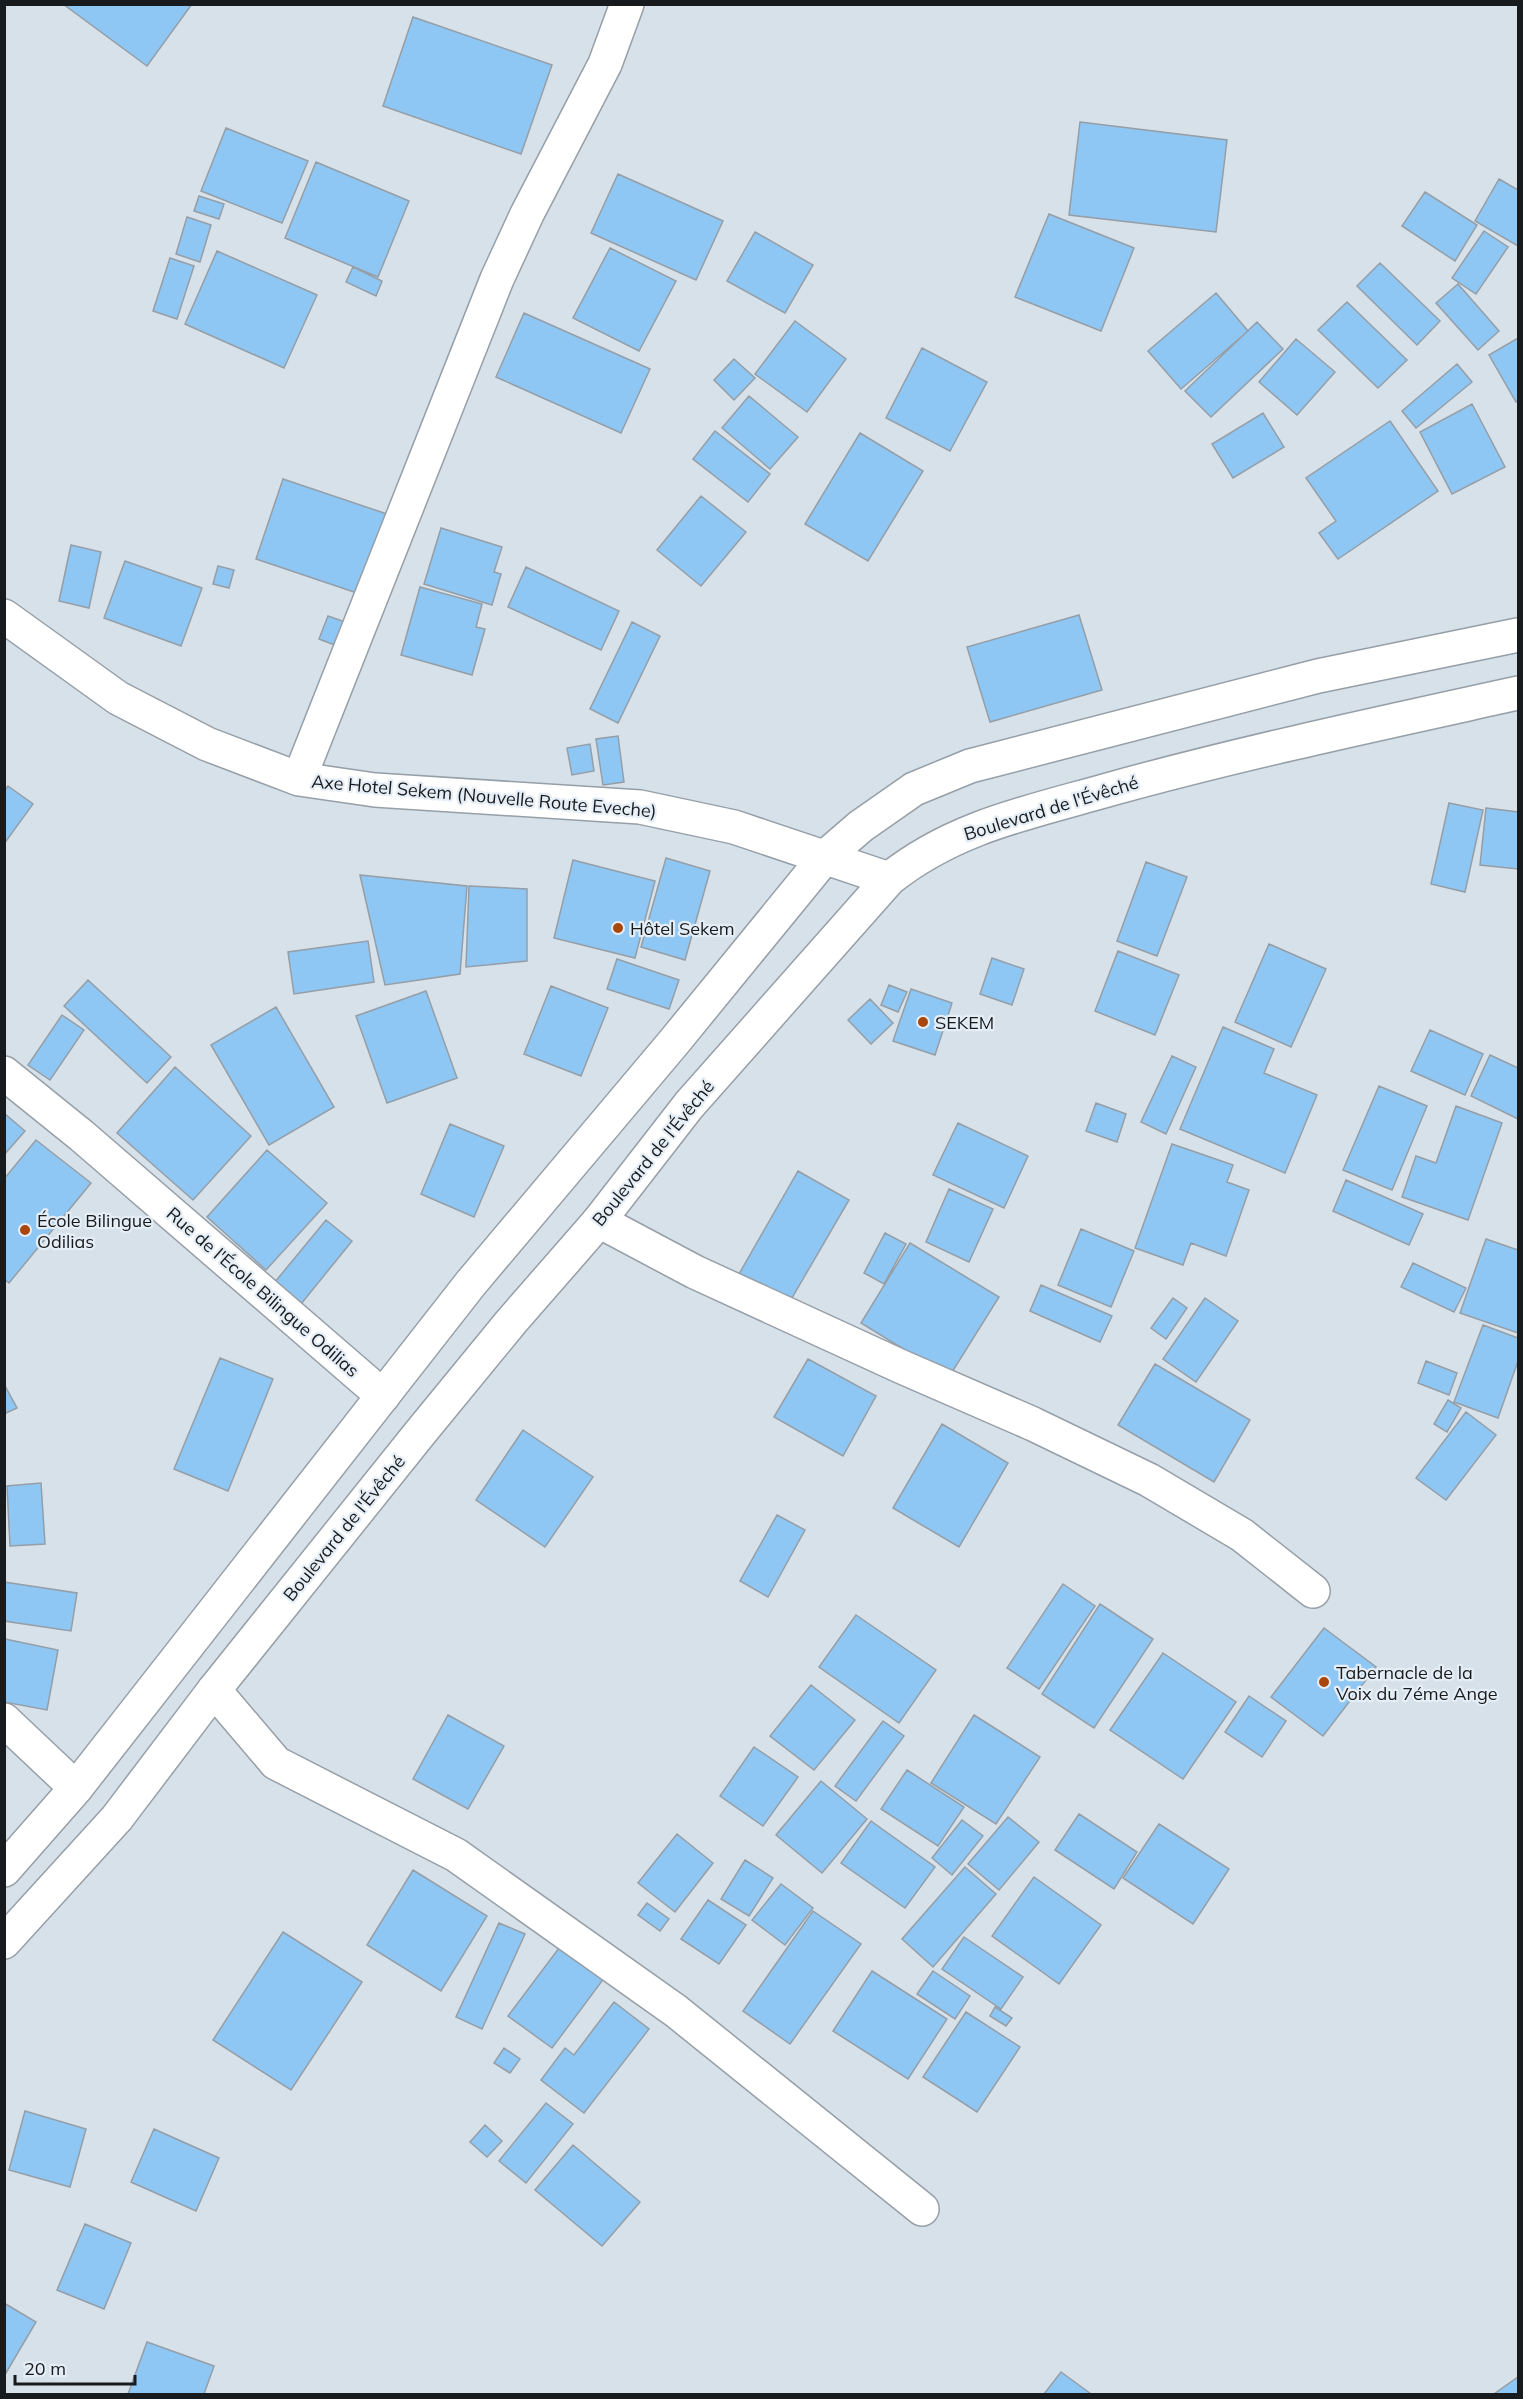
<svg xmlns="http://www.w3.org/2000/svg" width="1523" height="2399" font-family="Mulish,sans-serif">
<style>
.building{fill:#8fc7f4;stroke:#959ea6;stroke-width:1.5}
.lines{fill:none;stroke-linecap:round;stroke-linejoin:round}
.minor-casing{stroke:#969fa7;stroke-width:36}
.major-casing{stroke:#969fa7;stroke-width:36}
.minor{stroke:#fff;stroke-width:33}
.major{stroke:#fff;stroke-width:33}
.poi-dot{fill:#a9460c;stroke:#e5eef6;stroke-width:2}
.labels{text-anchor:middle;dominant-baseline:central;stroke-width:4.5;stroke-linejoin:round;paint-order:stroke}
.street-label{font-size:18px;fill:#181b1e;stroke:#e5eef6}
.poi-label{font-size:18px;fill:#181b1e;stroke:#e5eef6;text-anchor:start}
</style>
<rect width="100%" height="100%" fill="#d7e1e9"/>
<path class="building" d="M63,4H192L147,66Z
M413,17L552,65L521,154L383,106Z
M1080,122L1227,140L1216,232L1069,215Z
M226,128L308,161L282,223L201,191Z
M316,162L409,201L378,277L285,238Z
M618,174L723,221L696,280L591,233Z
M1499,179L1518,190V246L1475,221Z
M1425,192L1477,225L1455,261L1402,226Z
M199,196L224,204L219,219L194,211Z
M1049,214L1134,248L1101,331L1015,297Z
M187,217L211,225L200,262L176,254Z
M1484,231L1508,247L1476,294L1452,278Z
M755,232L813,265L785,313L727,281Z
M610,248L676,281L639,351L573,318Z
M217,251L317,295L284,368L185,324Z
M170,258L194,266L177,319L153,311Z
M1380,263L1440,321L1417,345L1357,286Z
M353,267L382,281L376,296L346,282Z
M1458,284L1499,331L1478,350L1436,303Z
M1216,293L1248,331L1181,389L1148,351Z
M1347,302L1407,360L1378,388L1318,330Z
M524,313L650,369L621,433L496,377Z
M795,321L846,359L807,412L755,374Z
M1257,322L1283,349L1211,417L1185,391Z
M1518,338V401L1516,402L1489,355Z
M1296,339L1335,372L1297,415L1259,382Z
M922,348L987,382L950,451L886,418Z
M734,359L755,378L734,400L714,380Z
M1457,364L1472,382L1416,428L1402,411Z
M749,396L798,437L770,469L722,428Z
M1472,404L1505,467L1452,494L1420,432Z
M1263,413L1284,447L1233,478L1212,444Z
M1390,421L1438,491L1338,559L1319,533L1336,521L1306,478Z
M715,431L770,474L748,502L693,459Z
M860,433L923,471L868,561L805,524Z
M283,479L387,514L360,594L256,559Z
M701,496L746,532L701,586L657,550Z
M441,528L502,547L494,572L501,574L492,605L424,584Z
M71,545L101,552L89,608L59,601Z
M125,561L202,588L181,646L104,618Z
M218,566L234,570L229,588L213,584Z
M526,567L619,611L601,650L508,607Z
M420,587L482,604L476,627L485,629L472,675L401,655Z
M1079,615L1102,690L990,722L967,647Z
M328,616L348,623L340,647L319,639Z
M632,622L660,636L618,723L590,709Z
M618,736L624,782L603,785L596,739Z
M590,744L594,771L572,775L567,748Z
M8,786L33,804L4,844V791Z
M1449,803L1483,810L1465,892L1431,884Z
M1486,808L1518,812V869L1480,865Z
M666,858L710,871L685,960L641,947Z
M573,860L655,881L635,958L554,938Z
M1146,862L1187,877L1157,956L1117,941Z
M360,875L467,886L460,974L385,985Z
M469,886L527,889V961L466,967Z
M368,941L374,982L294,994L288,952Z
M1269,944L1326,969L1291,1047L1235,1022Z
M1118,951L1179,975L1155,1035L1095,1011Z
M992,958L1024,969L1012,1005L980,994Z
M617,959L679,980L669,1009L607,989Z
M88,980L171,1057L147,1083L64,1006Z
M889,985L907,992L898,1012L881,1005Z
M551,986L608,1008L581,1076L524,1054Z
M911,989L952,1003L935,1055L893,1041Z
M426,991L457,1078L387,1103L356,1016Z
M870,999L893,1023L871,1044L848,1020Z
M276,1007L334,1107L269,1145L211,1045Z
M62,1015L84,1030L50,1080L28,1065Z
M1223,1027L1274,1049L1264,1073L1317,1095L1285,1173L1180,1129Z
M1430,1030L1483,1054L1465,1095L1411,1071Z
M1490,1055L1518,1068V1119L1471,1096Z
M1172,1056L1196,1067L1166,1134L1141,1122Z
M175,1067L251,1136L193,1200L117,1133Z
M1379,1086L1427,1106L1392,1190L1343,1170Z
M1096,1103L1126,1114L1117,1142L1086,1131Z
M1456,1106L1502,1123L1468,1220L1402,1197L1416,1156L1436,1163Z
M4,1113L25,1131L4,1155Z
M958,1123L1028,1156L1004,1208L933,1175Z
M450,1124L504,1146L474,1217L421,1194Z
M36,1140L91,1183L9,1283L4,1279V1179Z
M1172,1144L1233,1165L1227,1182L1249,1190L1226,1256L1191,1243L1183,1265L1135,1248Z
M267,1150L327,1203L266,1270L207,1217Z
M798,1171L849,1200L789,1303L739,1274Z
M1346,1180L1423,1214L1409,1245L1333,1211Z
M949,1189L993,1209L969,1262L926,1242Z
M326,1220L352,1241L297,1309L270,1288Z
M1081,1229L1134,1251L1111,1307L1058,1285Z
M885,1233L906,1244L884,1284L864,1273Z
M1486,1239L1518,1250V1333L1460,1313Z
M910,1243L999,1297L949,1377L861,1323Z
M1413,1263L1466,1288L1454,1312L1401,1287Z
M1041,1285L1112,1316L1100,1342L1030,1311Z
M1173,1298L1187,1308L1166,1339L1151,1328Z
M1205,1298L1238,1321L1196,1382L1163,1359Z
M1483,1325L1518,1338V1361L1498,1418L1454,1402Z
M220,1358L273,1379L228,1491L174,1469Z
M808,1359L876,1396L843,1456L774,1417Z
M1426,1361L1457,1373L1449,1395L1418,1383Z
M1155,1364L1250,1420L1214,1482L1118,1425Z
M4,1384L17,1408L4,1414Z
M1448,1400L1461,1408L1447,1432L1434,1424Z
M1466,1412L1496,1435L1446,1500L1416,1478Z
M942,1424L1008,1463L959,1547L893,1508Z
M523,1430L593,1477L545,1547L476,1500Z
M41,1483L45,1544L10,1546L7,1486Z
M777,1515L805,1530L768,1597L740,1581Z
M4,1582L77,1593L71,1631L4,1621Z
M1063,1584L1095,1606L1039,1689L1007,1668Z
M1100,1604L1153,1639L1094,1728L1042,1694Z
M856,1615L936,1670L899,1723L819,1667Z
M1324,1628L1376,1667L1323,1736L1271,1697Z
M5,1639L58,1650L47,1710L4,1702Z
M1163,1653L1236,1702L1183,1779L1110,1730Z
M811,1685L855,1720L814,1770L770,1736Z
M1249,1696L1286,1721L1262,1757L1225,1732Z
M448,1715L504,1746L468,1809L413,1779Z
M974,1715L1040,1757L996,1824L931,1783Z
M883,1721L904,1736L856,1801L835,1786Z
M754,1747L798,1777L763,1826L720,1796Z
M907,1770L964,1807L938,1846L881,1809Z
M821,1781L867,1819L822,1873L776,1835Z
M1079,1814L1137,1852L1114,1889L1055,1850Z
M1008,1817L1039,1842L999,1890L968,1864Z
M962,1820L983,1836L952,1875L932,1858Z
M871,1821L935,1867L905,1908L841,1863Z
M1159,1824L1229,1869L1193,1924L1123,1878Z
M677,1834L713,1863L675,1912L638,1883Z
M745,1860L773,1878L749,1916L721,1899Z
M965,1867L996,1894L933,1967L902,1939Z
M413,1870L487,1916L441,1991L367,1945Z
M1034,1877L1101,1925L1059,1984L992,1936Z
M781,1884L813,1908L785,1945L752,1920Z
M708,1900L746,1925L719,1964L681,1939Z
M647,1903L669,1919L660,1931L638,1915Z
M813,1911L861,1944L790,2044L743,2011Z
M499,1923L525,1934L482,2029L456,2017Z
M283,1932L362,1982L291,2090L213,2040Z
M964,1937L1023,1977L1001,2009L942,1969Z
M562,1944L605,1977L552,2048L508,2016Z
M872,1971L947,2019L908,2079L833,2031Z
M933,1971L970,1996L955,2019L917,1994Z
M614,2002L649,2029L584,2113L541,2080L565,2048L574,2055Z
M995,2007L1012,2018L1006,2026L990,2016Z
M966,2012L1020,2047L977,2112L923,2077Z
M504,2048L520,2059L510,2073L494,2063Z
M546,2103L573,2124L526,2183L499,2161Z
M25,2111L86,2129L70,2187L9,2170Z
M485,2125L502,2141L487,2157L470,2142Z
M154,2129L219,2158L196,2211L131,2182Z
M573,2145L640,2202L602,2246L535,2190Z
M85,2224L131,2243L104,2309L57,2290Z
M4,2303L36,2322L6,2373L4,2372Z
M147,2342L214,2366L204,2394H128Z
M1061,2372L1091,2394H1044Z
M1518,2377V2394H1494Z"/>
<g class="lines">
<defs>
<path id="minor" d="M4,616L118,698L207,744L299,779L375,790L640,807L734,827L889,879
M299,779L497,279L527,214L605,64L627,4
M4,1073L82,1136L383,1396
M599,1221L695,1272L902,1367L1033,1424L1149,1480L1242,1535L1313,1591
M214,1690L276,1763L456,1855L676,2011L922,2209
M4,1720L76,1788"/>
<path id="major" d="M4,1870L76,1788L471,1283L674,1042L825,857L861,826L914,789L970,766L1318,676L1518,635
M4,1942L117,1818L214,1690L420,1433L511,1322L599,1221L689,1105L889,879C955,826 1031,812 1111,789C1245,752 1382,723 1518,693"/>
</defs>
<use href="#minor" class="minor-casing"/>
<use href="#major" class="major-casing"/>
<use href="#minor" class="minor"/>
<use href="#major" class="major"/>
</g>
<g class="poi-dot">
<circle cx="618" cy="928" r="6"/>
<circle cx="923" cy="1022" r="6"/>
<circle cx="25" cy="1230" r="6"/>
<circle cx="1324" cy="1682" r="6"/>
</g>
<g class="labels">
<g class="street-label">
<text transform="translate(484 796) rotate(5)">Axe Hotel Sekem (Nouvelle Route Eveche)</text>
<text transform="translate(1051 808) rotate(-17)">Boulevard de l'Évêché</text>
<text transform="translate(653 1153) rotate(-51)">Boulevard de l'Évêché</text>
<text transform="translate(263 1292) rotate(41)">Rue de l'École Bilingue Odilias</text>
<text transform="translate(344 1528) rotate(-51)">Boulevard de l'Évêché</text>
</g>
<g class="poi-label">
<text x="630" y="928">Hôtel Sekem</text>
<text x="935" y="1022">SEKEM</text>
<text x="37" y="1220">École Bilingue<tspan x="37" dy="21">Odilias</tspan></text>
<text x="1336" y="1672">Tabernacle de la<tspan x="1336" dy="21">Voix du 7éme Ange</tspan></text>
</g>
</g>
<rect width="1523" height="2399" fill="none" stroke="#181b1e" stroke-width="12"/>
<path d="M15 2375v9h120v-9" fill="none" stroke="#181b1e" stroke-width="3"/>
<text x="24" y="2375" font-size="18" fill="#181b1e" stroke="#e5eef6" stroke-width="4.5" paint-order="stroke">20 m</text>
</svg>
